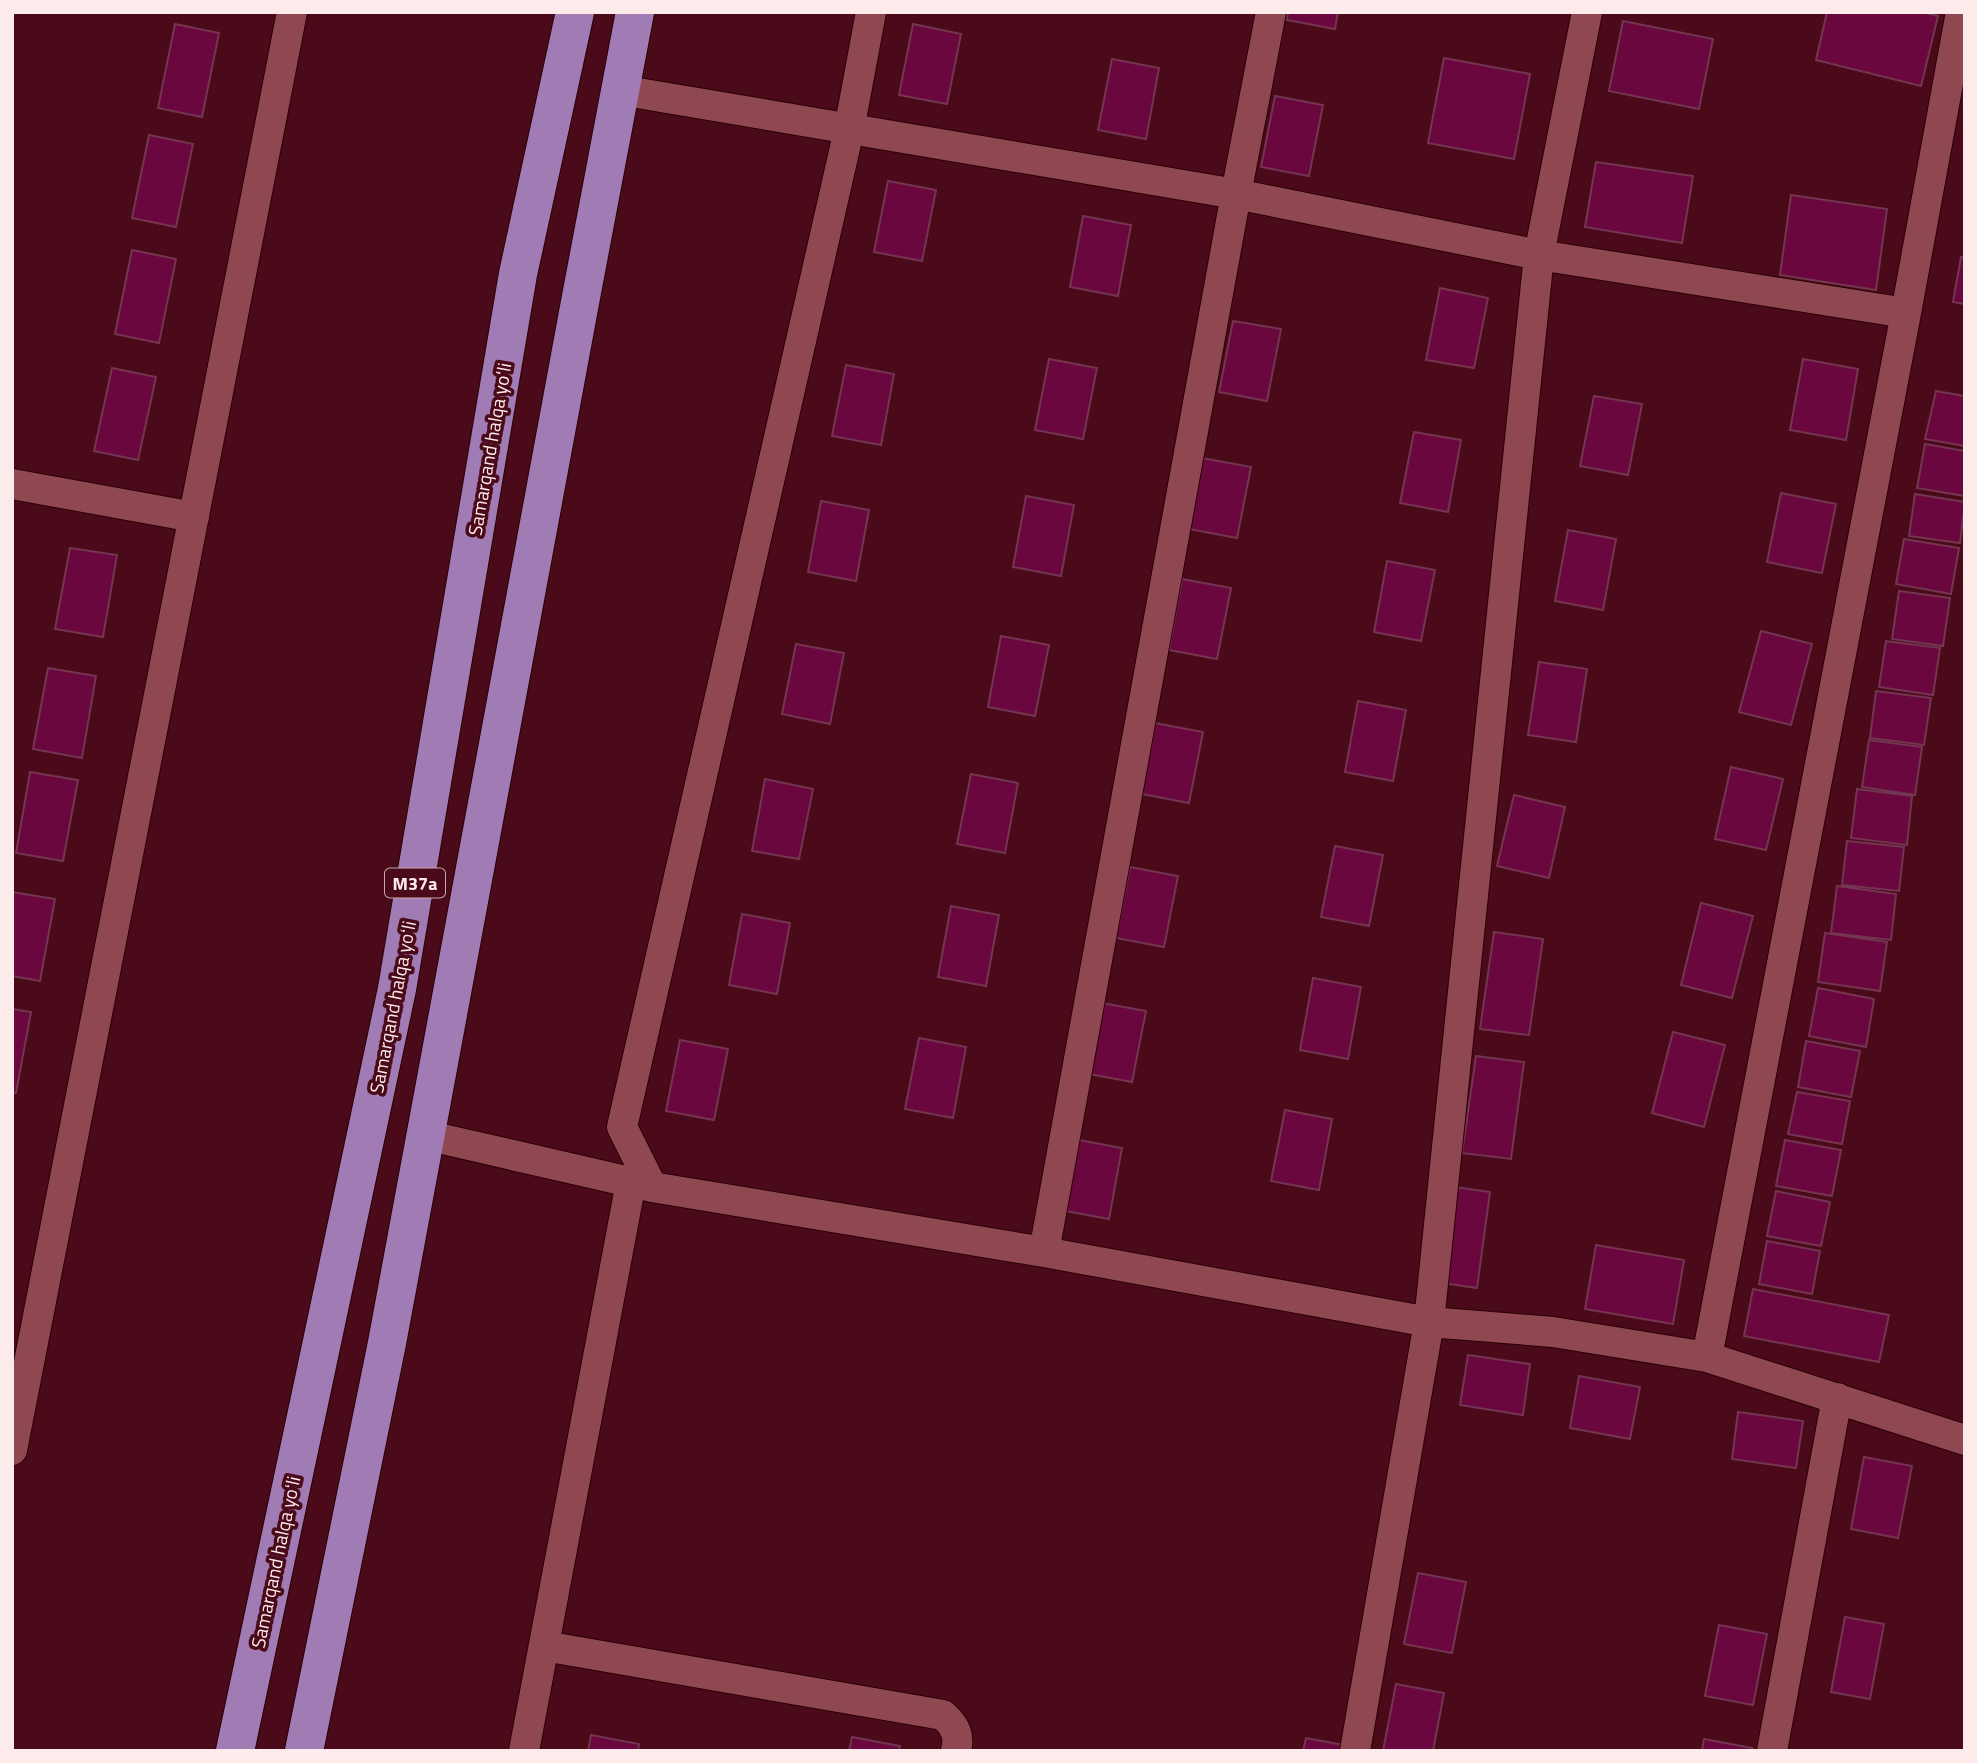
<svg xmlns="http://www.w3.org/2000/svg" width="1977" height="1763" font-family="'Titillium Web',sans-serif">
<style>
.building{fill:#69073e;stroke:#743551;stroke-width:2}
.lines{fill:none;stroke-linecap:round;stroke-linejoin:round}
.street-casing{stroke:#290006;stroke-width:32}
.highway-casing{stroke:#290006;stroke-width:40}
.street{stroke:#8f4851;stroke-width:30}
.highway{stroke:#a17bb4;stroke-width:38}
.labels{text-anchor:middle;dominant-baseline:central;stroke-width:7;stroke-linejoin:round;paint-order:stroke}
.shield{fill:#4b0a19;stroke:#c8a8ad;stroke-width:2}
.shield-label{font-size:18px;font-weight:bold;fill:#fdebec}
.street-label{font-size:19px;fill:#fdebec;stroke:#4b0a19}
</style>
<rect width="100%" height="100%" fill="#4b0a19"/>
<path class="building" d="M1288,12H1338L1335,29L1287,20Z
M1827,12H1922L1938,16L1921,86L1816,60Z
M1623,21L1713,39L1699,109L1609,91Z
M175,24L219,33L202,117L158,108Z
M913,24L961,34L947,104L899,95Z
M1444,58L1530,74L1514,159L1428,143Z
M1112,59L1159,68L1146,139L1098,130Z
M1275,96L1323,105L1309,176L1261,167Z
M149,135L193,144L176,227L132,218Z
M1596,162L1693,176L1682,243L1585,227Z
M888,181L936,190L922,261L874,252Z
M1791,195L1887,209L1876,290L1780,275Z
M1083,216L1131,225L1118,296L1070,287Z
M132,250L176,259L159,343L115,334Z
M1961,257L1965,258V304L1953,302Z
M1440,288L1488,298L1474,368L1426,360Z
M1233,321L1281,329L1267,401L1219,392Z
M1049,359L1097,368L1083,439L1035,430Z
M1803,359L1858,369L1846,440L1790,430Z
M846,365L894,374L881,445L832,436Z
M112,368L156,377L138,460L94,451Z
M1936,391L1965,396V446L1925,439Z
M1594,396L1642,404L1628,475L1580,466Z
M1414,432L1461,440L1448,512L1400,503Z
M1925,444L1965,451V496L1917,488Z
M1202,458L1251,467L1237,538L1189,529Z
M1781,493L1836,504L1822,573L1767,562Z
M1915,494L1965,502L1960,543L1909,536Z
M1026,496L1074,505L1061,576L1013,567Z
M821,501L869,510L856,581L808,572Z
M1568,530L1616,539L1603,610L1555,601Z
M1904,539L1959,548L1951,594L1896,584Z
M70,548L117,555L103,637L55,629Z
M1387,561L1435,570L1421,641L1374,632Z
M1182,579L1231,588L1217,659L1169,650Z
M1899,591L1950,598L1943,646L1892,639Z
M1761,631L1812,644L1791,725L1739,712Z
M1001,636L1049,645L1035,716L988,707Z
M1886,641L1940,648L1933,695L1879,687Z
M796,644L844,653L830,724L782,714Z
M1539,662L1587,669L1576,742L1528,735Z
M48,668L96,676L82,758L33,749Z
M1876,691L1931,698L1924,745L1870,738Z
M1358,701L1406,710L1393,781L1345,772Z
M1155,723L1203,732L1189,803L1142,794Z
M1869,740L1922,747L1915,795L1862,787Z
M1731,767L1783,779L1766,850L1715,839Z
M30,772L78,780L63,861L16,853Z
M971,774L1018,783L1005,853L957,844Z
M765,779L813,789L799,859L752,851Z
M1857,789L1912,796L1907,845L1851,838Z
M1514,795L1565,807L1549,878L1497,866Z
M1847,841L1904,847L1899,891L1842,885Z
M1335,846L1383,855L1369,926L1321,917Z
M1130,867L1178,876L1164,947L1116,938Z
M1837,886L1896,894L1891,940L1831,933Z
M12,892L55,899L40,981L12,976Z
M1701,903L1753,916L1732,998L1681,985Z
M951,906L999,915L986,986L938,977Z
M742,914L790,923L777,994L729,985Z
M1494,932L1543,939L1529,1035L1480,1029Z
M1825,933L1887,942L1880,991L1818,982Z
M1313,978L1361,987L1348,1059L1300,1050Z
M1818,988L1874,999L1866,1047L1809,1036Z
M1097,1002L1146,1011L1132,1082L1084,1073Z
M12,1009L31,1012L16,1093H12Z
M1673,1032L1725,1045L1704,1127L1652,1113Z
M919,1038L966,1047L953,1118L905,1109Z
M680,1040L728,1049L714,1120L666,1111Z
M1806,1041L1860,1051L1851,1097L1798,1087Z
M1476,1056L1524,1062L1511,1159L1462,1153Z
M1797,1092L1850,1101L1842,1144L1788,1134Z
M1285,1110L1332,1119L1319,1190L1271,1181Z
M1074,1139L1122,1148L1109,1219L1060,1210Z
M1785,1140L1841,1150L1832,1196L1776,1186Z
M1441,1185L1490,1192L1477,1288L1428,1281Z
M1776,1191L1830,1202L1821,1246L1767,1236Z
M1767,1241L1820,1251L1812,1294L1759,1284Z
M1596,1245L1684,1260L1673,1324L1585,1309Z
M1753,1289L1889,1315L1879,1362L1744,1336Z
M1468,1355L1530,1364L1523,1415L1460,1405Z
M1579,1376L1640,1387L1630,1439L1570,1428Z
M1738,1412L1803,1421L1796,1468L1732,1459Z
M1864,1457L1912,1466L1898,1538L1851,1529Z
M1418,1573L1466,1582L1452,1653L1404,1644Z
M1845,1617L1884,1624L1870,1699L1831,1692Z
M1719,1625L1767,1634L1753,1705L1705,1696Z
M1396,1684L1444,1693L1433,1751H1383Z
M591,1735L639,1744L638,1751H588Z
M852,1737L900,1746L899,1751H849Z
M1306,1738L1354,1747L1353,1751H1303Z
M1704,1739L1752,1748L1751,1751H1702Z"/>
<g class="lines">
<defs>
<path id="street" d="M620,90L1236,194L1539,255L1906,313
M12,484L194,517
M425,1135L652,1187L1044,1252L1429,1322L1553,1332L1707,1357L1965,1440
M652,1187L622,1127L849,130L871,12
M1044,1252L1236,194L1271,12
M1707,1357L1906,313L1961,12
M12,1450L292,12
M544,1646L943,1715C955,1726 960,1735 956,1751
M524,1751L631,1182
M1355,1751L1429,1322L1539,255L1587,12
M1772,1751L1837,1398"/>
<path id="highway" d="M235,1751L397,989L518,274L575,12
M304,1751L387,1343L581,297L635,12"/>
</defs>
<use href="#street" class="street-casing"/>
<use href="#highway" class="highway-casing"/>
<use href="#street" class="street"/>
<use href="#highway" class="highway"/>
</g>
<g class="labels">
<rect class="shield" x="385" y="868.5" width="60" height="29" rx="5"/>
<g class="shield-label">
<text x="415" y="883">M37a</text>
</g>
<g class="street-label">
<text transform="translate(489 449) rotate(-80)">Samarqand halqa yoʻli</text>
<text transform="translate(392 1007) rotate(-79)">Samarqand halqa yoʻli</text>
<text transform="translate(275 1562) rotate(-78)">Samarqand halqa yoʻli</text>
</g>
</g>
<rect width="1977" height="1763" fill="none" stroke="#fdebec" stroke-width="28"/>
</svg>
